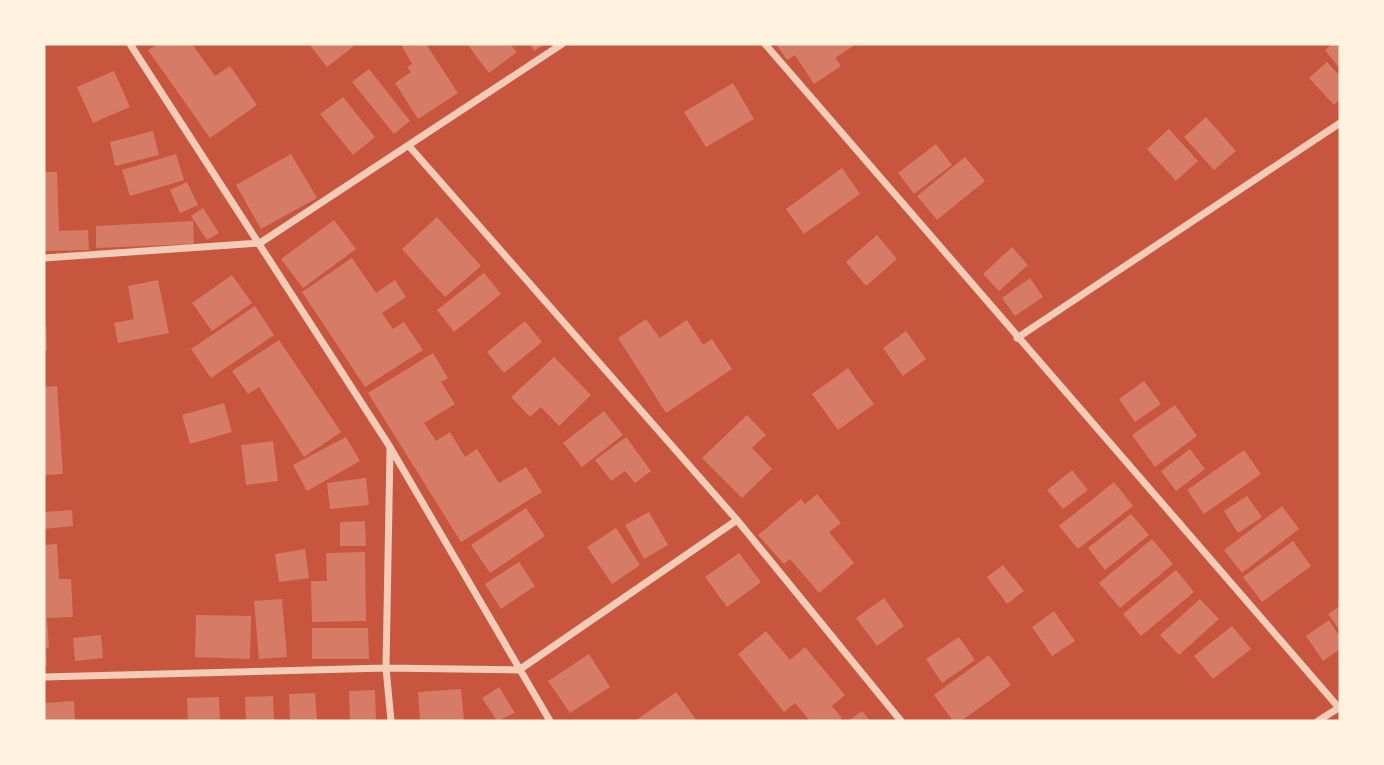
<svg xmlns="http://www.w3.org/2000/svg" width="1384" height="765" font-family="'Alegreya Sans',sans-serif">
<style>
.building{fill:#d67c66}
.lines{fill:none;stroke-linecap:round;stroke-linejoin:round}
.minor{stroke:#f1ccb7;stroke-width:7}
</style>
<rect width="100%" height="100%" fill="#c8553d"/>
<path class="building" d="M158,44H192L215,76L230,66L257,105L210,138L148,50Z
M309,44H352L354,46L327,67Z
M401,44H426L458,93L418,119L395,83L411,72L407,67L412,64Z
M467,44H510L517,52L489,73Z
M530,44H545L534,51Z
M776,44H856L835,58L841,66L814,84L795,55L787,60Z
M1332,44H1340V69L1325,50Z
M1327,62L1340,76V99L1334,105L1309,78Z
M369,69L410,121L394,134L352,82Z
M114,71L130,107L93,123L77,87Z
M733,83L754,119L706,147L684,112Z
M343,97L375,137L353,155L320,114Z
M1206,117L1236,151L1214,170L1184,137Z
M1169,129L1198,161L1176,181L1147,149Z
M153,131L159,155L115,166L110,142Z
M936,144L952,165L914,194L898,173Z
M176,154L184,180L130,196L122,170Z
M291,154L317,198L261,229L236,185Z
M965,157L985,181L937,220L917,196Z
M842,168L860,194L804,234L786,209Z
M44,172H57L59,231L88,230L89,250L44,251Z
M187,182L198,205L180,213L170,190Z
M203,208L219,233L207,240L191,216Z
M437,217L481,266L445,297L402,249Z
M334,220L356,249L303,288L281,259Z
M193,221L194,244L96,248V226Z
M877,235L897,259L866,286L846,262Z
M1012,247L1028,265L999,291L983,274Z
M352,258L376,293L395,280L406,297L382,313L393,329L404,322L423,350L365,387L302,292Z
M484,273L501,294L454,332L437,310Z
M232,275L252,303L212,331L192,303Z
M1030,278L1043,297L1015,316L1002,298Z
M158,280L169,333L118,343L114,323L134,319L128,286Z
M255,306L274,335L211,378L191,349Z
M646,319L660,338L687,320L703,345L712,339L732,369L666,413L618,338Z
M525,321L542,342L504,373L487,352Z
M46,325L47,350L44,351V326Z
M906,331L926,359L903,376L883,348Z
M279,340L341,432L304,457L259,387L248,394L232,371Z
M433,353L448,378L441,382L455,404L424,423L436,441L450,432L465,457L477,449L499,483L526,467L542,492L461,542L368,393Z
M554,357L591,395L559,426L541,407L530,417L511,397Z
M848,368L874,404L838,430L812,394Z
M1144,381L1161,404L1135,422L1119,399Z
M57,386L63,474L44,475V387Z
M224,403L232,432L190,444L182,415Z
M1175,405L1197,436L1155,467L1132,435Z
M604,411L623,435L582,467L563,443Z
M747,415L766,435L752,448L772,469L742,498L702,458Z
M346,437L360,461L307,491L293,465Z
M626,437L651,471L635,483L625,471L611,481L595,460Z
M273,441L278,481L246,485L241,445Z
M1190,449L1205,469L1176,491L1161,471Z
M1244,450L1261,474L1204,514L1187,490Z
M1072,470L1088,490L1063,509L1047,490Z
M366,478L369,505L330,509L327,483Z
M1114,482L1133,506L1078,549L1059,526Z
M817,494L841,523L829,532L854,563L819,593L790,559L784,564L758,535L801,499L805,504Z
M1247,496L1262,517L1238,533L1224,511Z
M1282,506L1299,529L1242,573L1224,550Z
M526,508L545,536L490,573L471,545Z
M72,510L73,526L44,529V512Z
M649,512L668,545L644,559L625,525Z
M1131,514L1149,535L1105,570L1088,548Z
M365,521L366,546H340V522Z
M616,528L640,565L612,584L587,547Z
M1152,539L1173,564L1120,608L1099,583Z
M1293,541L1311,566L1262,602L1243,577Z
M57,544L59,579H71L73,617L47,618L49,648H46L47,666H44V545Z
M305,549L309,578L279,582L275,554Z
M365,552L366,621L312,622L311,581H327L326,553Z
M739,553L761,582L727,607L705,577Z
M519,562L535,586L501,609L485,584Z
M1003,565L1024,591L1007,604L987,577Z
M1176,570L1194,592L1141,636L1123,614Z
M884,598L904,626L877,646L856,618Z
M282,599L287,657L259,659L254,601Z
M1200,599L1219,619L1179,655L1160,635Z
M1340,606V631L1328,614Z
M1054,611L1075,641L1052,656L1032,627Z
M196,615L251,616L250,659L195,657Z
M1329,620L1340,637V649L1323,661L1306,636Z
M1232,626L1251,649L1213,679L1194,656Z
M312,628H368L369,659H312Z
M766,631L790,660L805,647L845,695L832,706L842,718L838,721H810L795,703L784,712L738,654Z
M101,635L103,658L75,661L73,638Z
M959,637L975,660L942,683L926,659Z
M589,654L610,687L570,713L548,681Z
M989,655L1011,685L961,721H953L934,695Z
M499,687L515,713L497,721L482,698Z
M461,689L464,721H420L418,692Z
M375,690L376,721H350L349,691Z
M676,692L697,721H635Z
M315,693L317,721H290L289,694Z
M273,696L274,721H246L245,697Z
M219,697L220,721H188L187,698Z
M74,701L75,721H44V703Z
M862,711L870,721H848Z"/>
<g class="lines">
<path class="minor" d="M130,44L390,447L550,721
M765,44L1340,709
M409,146L737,520L901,721
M44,258L260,243L562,44
M1017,338L1340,123
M390,449L386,668L391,721
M44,677L386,668L519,670L737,520
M1318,721L1340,707"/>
</g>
<rect width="1384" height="765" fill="none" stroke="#fff3e0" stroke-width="91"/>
</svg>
